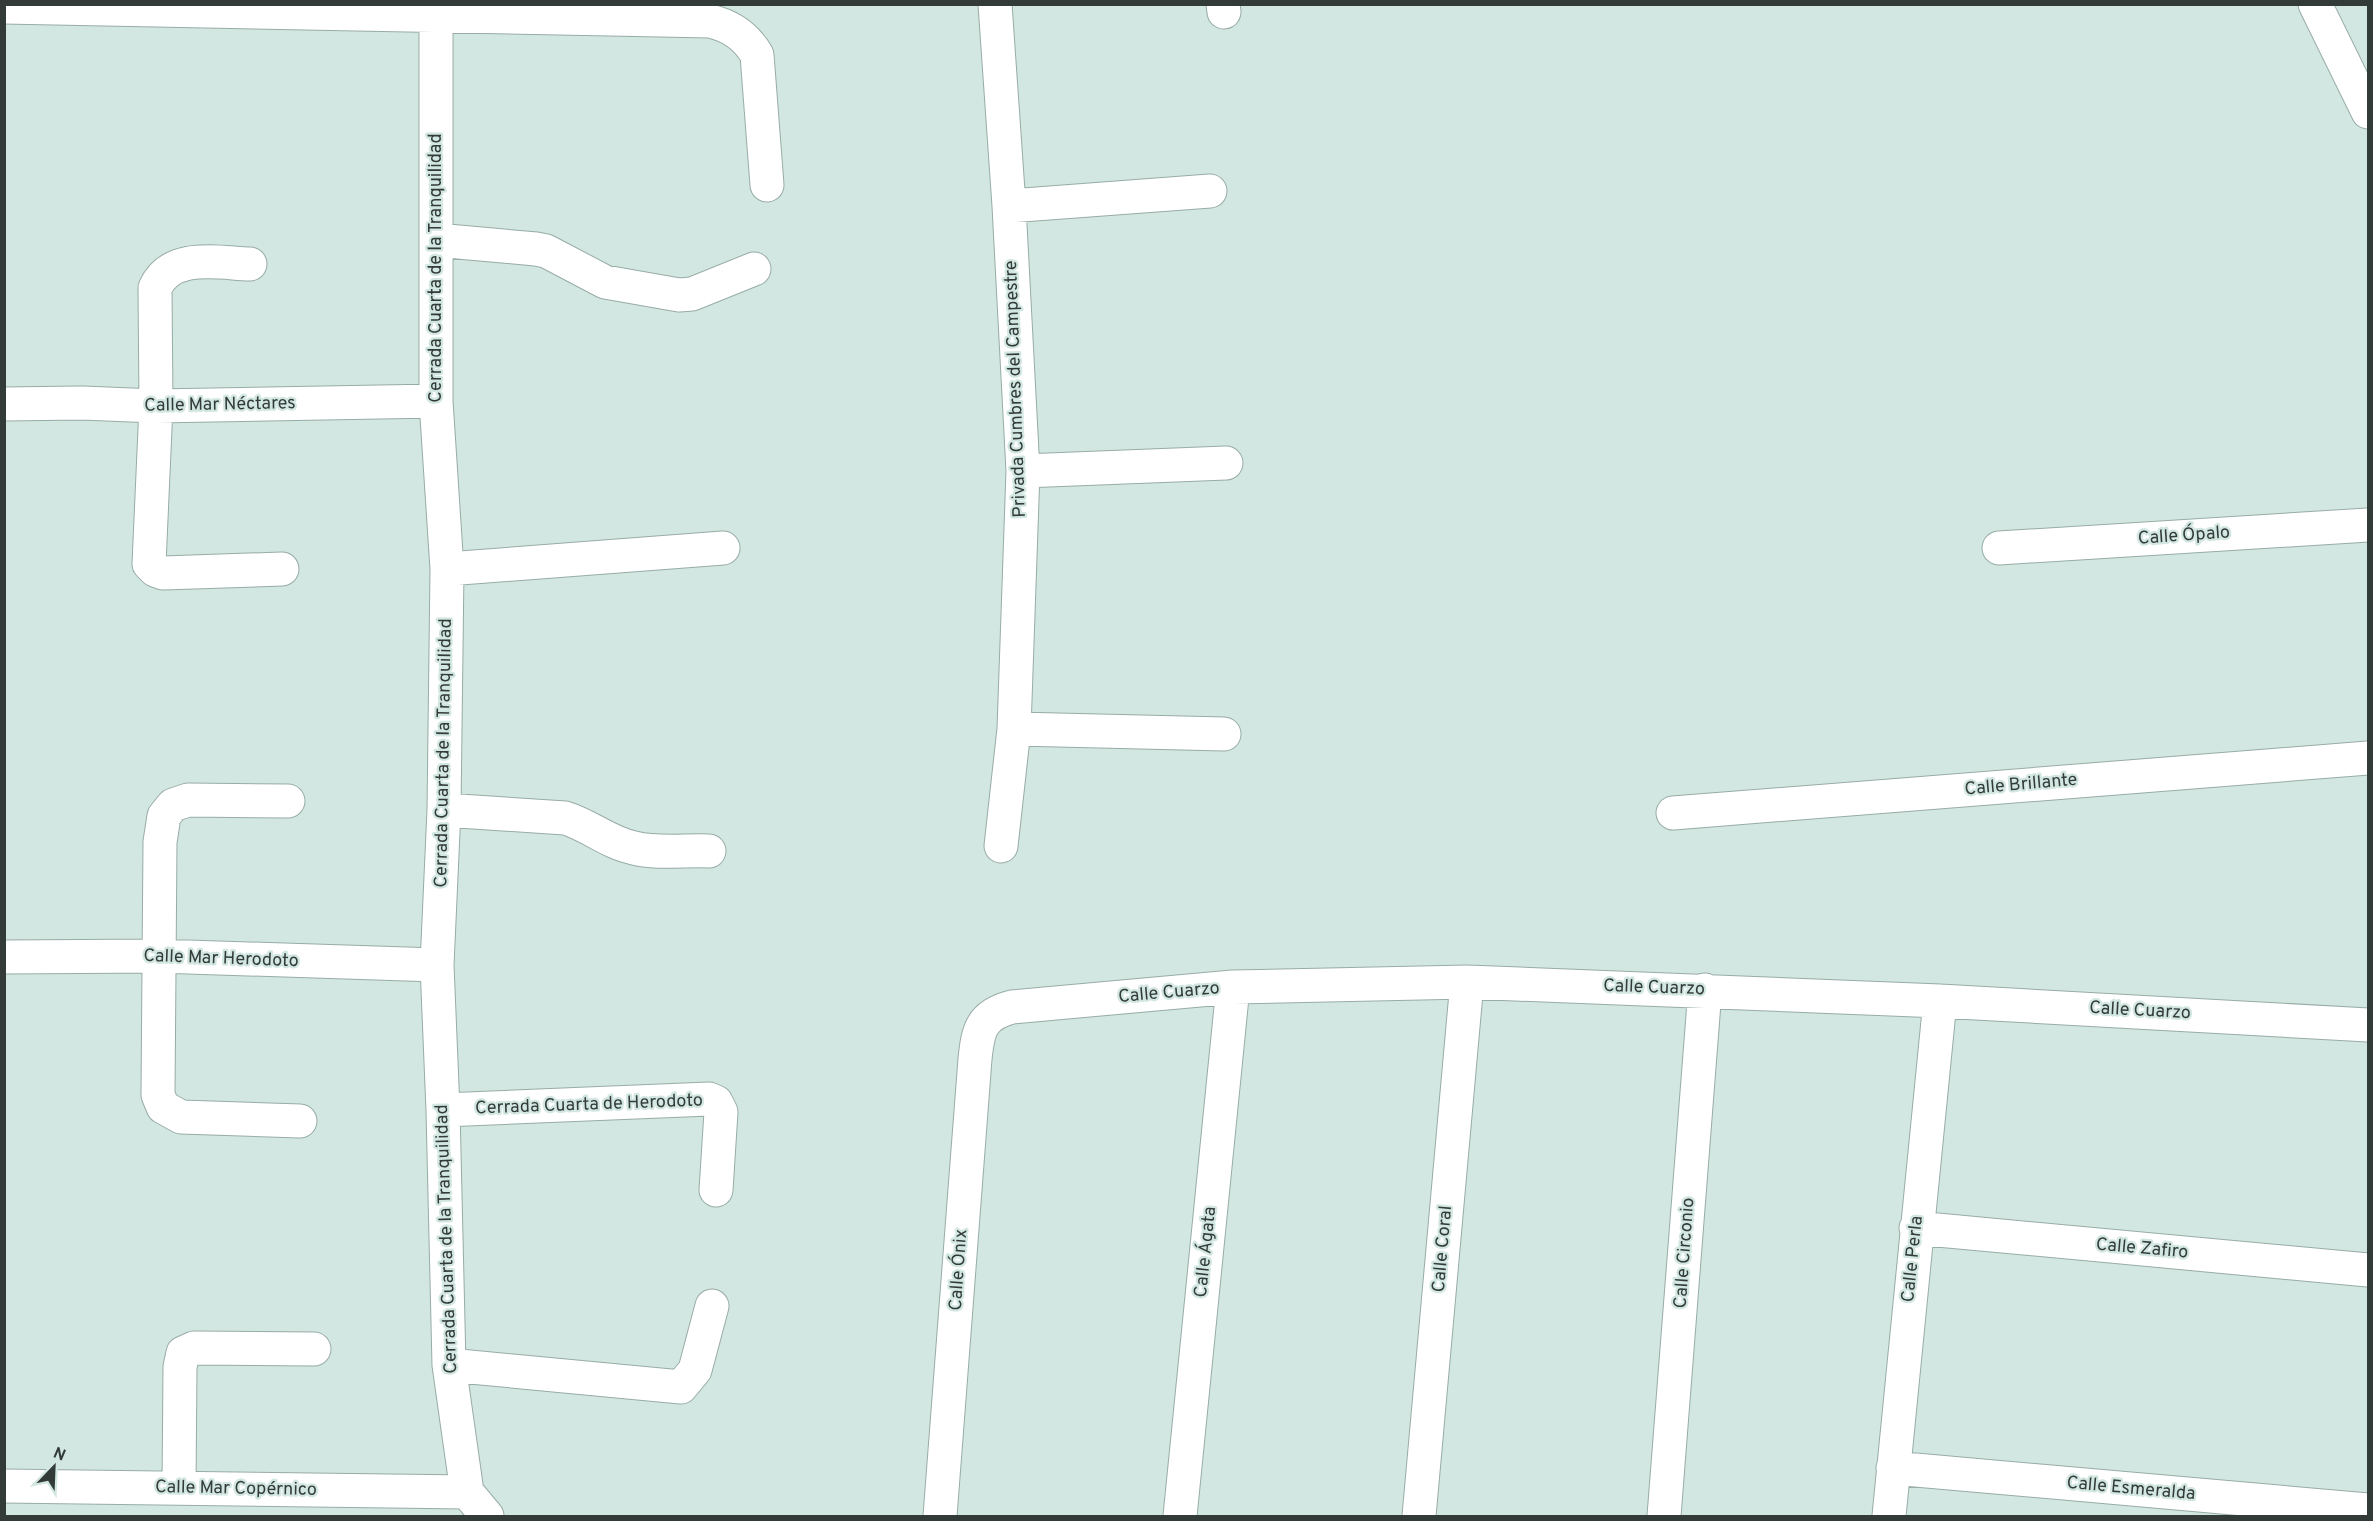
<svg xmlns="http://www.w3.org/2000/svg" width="2373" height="1521" font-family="Overpass,sans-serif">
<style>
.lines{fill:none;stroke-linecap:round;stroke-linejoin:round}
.minor-casing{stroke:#98aca6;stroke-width:35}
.minor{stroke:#fff;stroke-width:33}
.labels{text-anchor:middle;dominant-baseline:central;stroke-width:4.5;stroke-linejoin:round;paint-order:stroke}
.street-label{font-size:18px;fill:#333b39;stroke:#d2e7e1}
</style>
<rect width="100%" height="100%" fill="#d2e7e1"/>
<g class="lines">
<defs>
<path id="minor" d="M995,4L1009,206L1023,471L1014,729L1001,846
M1223,4L1224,12
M2315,4L2368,112
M4,7L710,21C731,26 746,36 757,55L767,185
M436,14V401L447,569L444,810L437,965L443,1110L449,1365L467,1492
M1009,206L1210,191
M436,240L536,249L546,251L605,282L679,295L692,294L754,269
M250,264C218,263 171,252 155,288L156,406L149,564L155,570L163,573L282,569
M4,404L82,403L156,406L436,401
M1023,471L1226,463
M1999,548L2368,525
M447,569L723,548
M1014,729L1224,734
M288,801L188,800L173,805L164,816L160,842L158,1095L163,1107L181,1117L300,1121
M444,810L565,818C589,825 609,843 634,848C657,854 685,850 709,851
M1673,813L2368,758
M4,957L158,956L437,965
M443,1110L709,1099L716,1102L721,1112L716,1190
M1916,1228L2368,1270
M449,1365L681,1387L695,1370L712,1306
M1893,1468L2368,1510
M4,1486L467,1492
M179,1488L180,1367L183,1353L194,1348L314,1349
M467,1492L487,1516
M940,1516L975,1059C978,1030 981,1015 1012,1007L1233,987L1467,982L1940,1001L2368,1025
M1180,1516L1233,987
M1419,1516L1467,982
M1664,1516L1705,990
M1889,1516L1940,1001"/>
</defs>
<use href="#minor" class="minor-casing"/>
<use href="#minor" class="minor"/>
</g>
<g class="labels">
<g class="street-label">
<text transform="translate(436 268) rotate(-90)">Cerrada Cuarta de la Tranquilidad</text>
<text transform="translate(1016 389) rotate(-92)">Privada Cumbres del Campestre</text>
<text transform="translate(220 405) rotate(-1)">Calle Mar Néctares</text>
<text transform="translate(2184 536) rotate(-4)">Calle Ópalo</text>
<text transform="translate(444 753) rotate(-89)">Cerrada Cuarta de la Tranquilidad</text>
<text transform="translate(2021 785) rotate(-5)">Calle Brillante</text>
<text transform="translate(221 959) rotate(2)">Calle Mar Herodoto</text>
<text transform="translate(1654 988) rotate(2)">Calle Cuarzo</text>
<text transform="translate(1169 993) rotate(-5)">Calle Cuarzo</text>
<text transform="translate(2140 1011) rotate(3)">Calle Cuarzo</text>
<text transform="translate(589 1105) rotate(-2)">Cerrada Cuarta de Herodoto</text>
<text transform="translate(447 1239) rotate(-92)">Cerrada Cuarta de la Tranquilidad</text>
<text transform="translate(1443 1249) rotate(-85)">Calle Coral</text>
<text transform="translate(2142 1249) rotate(5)">Calle Zafiro</text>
<text transform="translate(1206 1252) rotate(-84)">Calle Ágata</text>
<text transform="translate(1685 1253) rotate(-86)">Calle Circonio</text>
<text transform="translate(1913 1259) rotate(-84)">Calle Perla</text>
<text transform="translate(959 1270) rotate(-86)">Calle Ónix</text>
<text transform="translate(236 1489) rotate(1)">Calle Mar Copérnico</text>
<text transform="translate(2131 1489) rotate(5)">Calle Esmeralda</text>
</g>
</g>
<rect width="2373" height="1521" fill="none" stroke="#333b39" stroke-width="12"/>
<g transform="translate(54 1467) rotate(23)" stroke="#d2e7e1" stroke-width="4.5" paint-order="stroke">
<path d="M0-4.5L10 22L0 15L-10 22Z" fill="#333b39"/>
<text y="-9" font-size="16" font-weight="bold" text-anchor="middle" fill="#333b39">N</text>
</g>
</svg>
